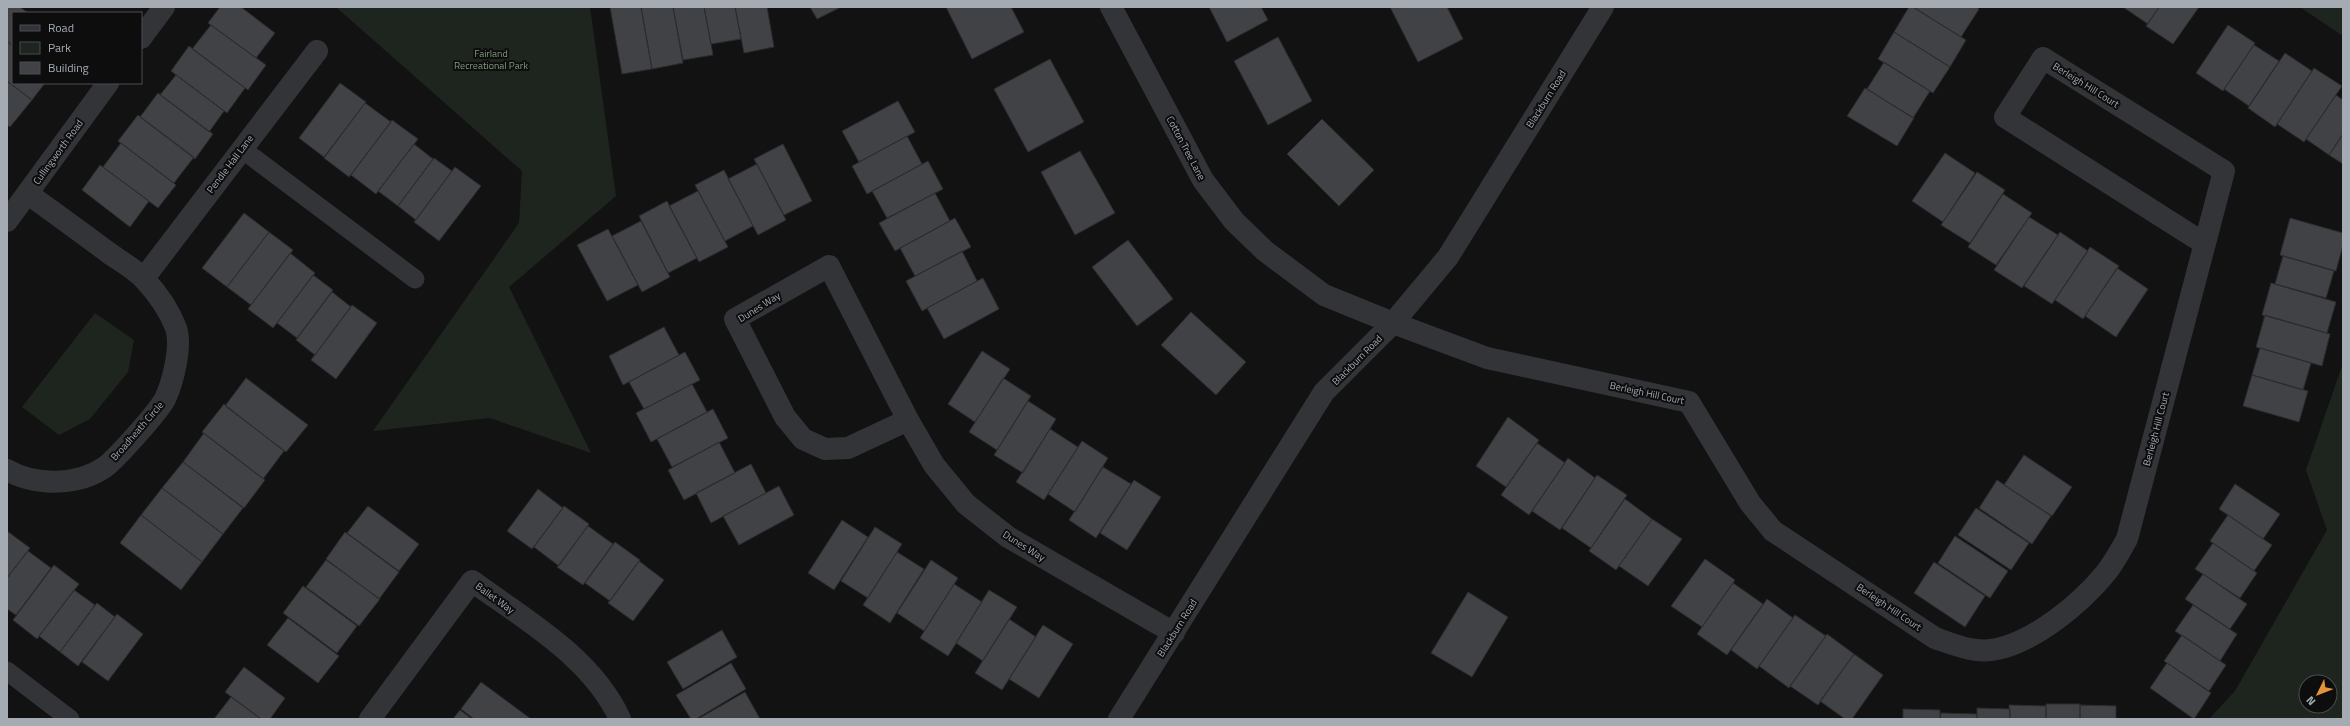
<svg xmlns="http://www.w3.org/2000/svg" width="2350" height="726" font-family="'Titillium Web',sans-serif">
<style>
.green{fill:#1e251e;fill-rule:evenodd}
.building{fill:#414246;stroke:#2c2c2f}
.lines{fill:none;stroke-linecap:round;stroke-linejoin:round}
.service{stroke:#333438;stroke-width:19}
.minor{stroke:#333438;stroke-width:22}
.labels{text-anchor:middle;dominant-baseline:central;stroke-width:4;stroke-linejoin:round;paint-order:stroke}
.park-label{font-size:10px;fill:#7f9c7c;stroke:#0d0d0e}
.street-label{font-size:10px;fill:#a4abb3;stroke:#0d0d0e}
</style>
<rect width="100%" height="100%" fill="#121213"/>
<path class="green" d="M336,7H590L616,196L509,287L591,453L490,418L373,431L519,223L522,171Z
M2300,7H2343V36Z
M95,313L134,340L128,372L90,419L59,435L22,407Z
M2343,363V719H2209L2235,691L2327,530L2306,470ZM2306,682H2330V706H2306Z"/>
<path class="building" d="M7,7H20L28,13H13V46L7,41Z
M220,7H241L275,33L256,58L208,23Z
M610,7H641L652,69L622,74Z
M641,7H673L683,63L652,69Z
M673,7H704L713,55L683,60Z
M704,7H735L741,39L711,44Z
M735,7H767L774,47L744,53Z
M810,7H841L817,19Z
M946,7H1011L1024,32L972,59Z
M1209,7H1261L1268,20L1227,42Z
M1390,7H1447L1463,39L1418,62Z
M1909,7H1913L1966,40L1950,67L1894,32Z
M1917,7H1976L1979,9L1961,37L1916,9Z
M2123,7H2159L2148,24Z
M2159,7H2199L2173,44L2146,26Z
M211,25L266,65L248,90L192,49Z
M2228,25L2255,43L2223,91L2196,73Z
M1894,32L1950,67L1933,93L1878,59Z
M1278,37L1312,101L1268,125L1234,61Z
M7,41L13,46V83H45L32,100L7,81Z
M2254,45L2279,61L2249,106L2224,89Z
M189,46L245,88L227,113L171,71Z
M2285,53L2312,71L2275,127L2248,108Z
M1050,59L1084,122L1028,152L994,89Z
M1884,62L1930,91L1913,118L1867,89Z
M2314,68L2342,86L2304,142L2277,124Z
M176,75L224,111L209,132L160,95Z
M7,81L32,100L10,127L7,125Z
M340,83L366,102L324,157L299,138Z
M1865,88L1914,118L1897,146L1847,116Z
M158,93L213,134L195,159L140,117Z
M2336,95L2343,100V134L2329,155L2306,139Z
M898,101L915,132L859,162L842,131Z
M365,103L391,122L349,177L324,158Z
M138,115L194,157L174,183L118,141Z
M1322,119L1374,170L1339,206L1287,154Z
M392,120L418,139L376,194L351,175Z
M2343,134V164L2329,155Z
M907,136L922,164L867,194L852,166Z
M121,143L176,185L158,208L103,167Z
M414,144L433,159L398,206L378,191Z
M783,144L812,201L784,215L754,159Z
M1080,151L1115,213L1075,235L1041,172Z
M1945,153L1975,173L1943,222L1912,201Z
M434,158L452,171L416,220L398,206Z
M928,161L943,189L887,218L872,191Z
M757,164L786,220L758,235L728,179Z
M100,165L149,201L130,227L82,190Z
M455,167L481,186L439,241L414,222Z
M724,170L753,226L725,241L695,185Z
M1977,172L2005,190L1970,243L1941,225Z
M698,191L728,247L699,262L669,206Z
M935,193L950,221L895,251L879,223Z
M2003,194L2032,213L1996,265L1968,247Z
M667,201L697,258L668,273L639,216Z
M244,213L269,232L227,287L202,268Z
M2029,217L2058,235L2022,288L1994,270Z
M955,218L971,247L915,276L900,248Z
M2290,218L2343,233V245L2336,271L2280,255Z
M641,221L670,277L642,292L612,236Z
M608,229L638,285L607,301L577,245Z
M269,232L293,250L251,305L227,287Z
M2060,232L2088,251L2052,304L2024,286Z
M1128,240L1173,299L1137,326L1092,267Z
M2090,247L2119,266L2083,319L2055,300Z
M962,251L977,281L922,311L906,281Z
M290,253L315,273L273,328L248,309Z
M2283,256L2334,271L2326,298L2275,284Z
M2117,268L2148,289L2116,337L2085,316Z
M313,275L333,290L297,338L277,323Z
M983,278L999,309L944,339L927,308Z
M2271,283L2336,302L2327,333L2262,315Z
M332,292L351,307L315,355L296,340Z
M352,305L377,323L336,379L311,360Z
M1191,312L1246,362L1216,395L1161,345Z
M2265,315L2330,334L2322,366L2256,347Z
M664,327L679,355L623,385L609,356Z
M2260,348L2311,363L2303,390L2252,375Z
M982,351L1010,369L975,422L948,404Z
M685,352L700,380L644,409L629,382Z
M2252,375L2308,391L2299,422L2243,406Z
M246,378L308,425L286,452L225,406Z
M1003,378L1031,396L997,450L969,432Z
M692,384L707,412L651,442L636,413Z
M1028,401L1056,419L1023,473L994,455Z
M224,404L284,451L263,479L202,432Z
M713,409L728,438L672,467L657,439Z
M1508,417L1539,440L1506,487L1476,466Z
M1050,429L1078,447L1044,500L1016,482Z
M204,433L265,480L244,508L183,462Z
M1082,441L1108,458L1075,512L1048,494Z
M719,442L735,473L684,500L668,470Z
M1537,443L1565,463L1529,515L1501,495Z
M2024,455L2072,487L2052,516L2004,485Z
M1568,458L1595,478L1560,530L1532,511Z
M183,462L243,508L223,534L162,488Z
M751,464L766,493L711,523L696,493Z
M1103,467L1131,484L1096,538L1069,520Z
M1597,475L1627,495L1591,548L1562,528Z
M1134,480L1161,497L1127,550L1100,533Z
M1997,480L2051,516L2032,544L1979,508Z
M2235,484L2280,514L2263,539L2219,509Z
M779,486L794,515L739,545L723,516Z
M162,488L223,534L202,562L141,515Z
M538,489L563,508L532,549L507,531Z
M1625,499L1652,519L1616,570L1589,551Z
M368,506L419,544L399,571L347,533Z
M564,506L589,524L559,566L534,547Z
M1976,508L2029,543L2011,570L1958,535Z
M141,515L202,562L181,590L120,543Z
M2228,515L2272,545L2254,571L2210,541Z
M1652,519L1682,539L1648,586L1619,566Z
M842,520L868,537L834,590L808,573Z
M588,526L613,544L583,585L557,567Z
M875,527L902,544L868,598L841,581Z
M7,531L30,548L7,578Z
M345,532L399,572L379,599L326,559Z
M1955,536L2008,571L1990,598L1938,563Z
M615,542L640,560L610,601L585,583Z
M2213,543L2257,573L2240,598L2195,569Z
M28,551L51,568L16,615L7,609V578Z
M897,552L924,569L890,623L863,605Z
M1705,559L1735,580L1702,627L1671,606Z
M326,560L380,599L359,626L306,587Z
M931,560L958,578L924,631L897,613Z
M639,561L664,580L633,621L608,603Z
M1934,562L1985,596L1965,627L1914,593Z
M54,565L79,584L37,639L13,620Z
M2203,574L2247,604L2230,629L2185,599Z
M1733,583L1763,604L1727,655L1697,634Z
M954,584L982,602L948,656L920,638Z
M303,586L357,626L337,653L283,613Z
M74,590L95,605L60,652L39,636Z
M989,590L1017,607L983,661L956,643Z
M1468,592L1508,617L1472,677L1431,653Z
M1767,599L1793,618L1757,669L1731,650Z
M97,603L115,617L78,666L60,652Z
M2193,605L2237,634L2220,661L2175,631Z
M117,614L143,634L108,681L82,662Z
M1795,615L1826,636L1789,688L1759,666Z
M288,618L339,656L318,683L267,645Z
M1009,619L1036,637L1002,690L975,673Z
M1043,625L1073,644L1039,698L1009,679Z
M722,630L737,657L683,689L667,662Z
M1827,634L1854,654L1818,705L1790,686Z
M2182,635L2226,665L2209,691L2164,661Z
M1854,654L1883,675L1852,719H1845L1820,701Z
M731,663L746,689L696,719H691L676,695Z
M2167,663L2211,693L2194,719L2150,688Z
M244,667L285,698L270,719H261L225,692Z
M481,682L531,719H474L461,709Z
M745,692L760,719H698Z
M231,697L261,719H214Z
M2046,704H2080V719H2046Z
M2009,705L2046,706V719H2010Z
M2080,705L2116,706V719H2080Z
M1977,708L2010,709V719H1977Z
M1903,709L1940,710V719H1903Z
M460,710L472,719H453Z
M1941,713L1977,714V719H1940Z"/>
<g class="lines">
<path class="service" d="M242,149L415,279
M7,671L70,719"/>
<path class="minor" d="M1111,7L1203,180L1234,221L1265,251L1324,295L1393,323L1487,358L1689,402L1750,503L1773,531L1935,638C1955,645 1976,654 1997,649C2035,641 2080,604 2104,575C2113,565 2120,551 2127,539L2224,171L2043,58L2005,117L2205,244
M141,38L164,7
M7,221L108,83
M144,278L317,51
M908,420L829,266L735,319L785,417L803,439L825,449L848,448L908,420L934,465L966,504L1008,537L1174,633
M7,470C35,486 78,486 105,467C117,458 158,412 165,399C173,382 182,346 176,328C169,310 158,294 145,280C135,269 120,261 109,253C82,233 55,213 28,194
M370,719L472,581C524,619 592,657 620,719
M1119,719L1324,392L1393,323L1448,257L1603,7"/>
</g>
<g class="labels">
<g class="park-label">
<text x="491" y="53">Fairland<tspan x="491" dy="12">Recreational Park</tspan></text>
</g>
<g class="street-label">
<text transform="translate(2086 85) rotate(32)">Berleigh Hill Court</text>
<text transform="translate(1546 99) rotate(-58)">Blackburn Road</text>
<text transform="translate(1186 148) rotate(62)">Cotton Tree Lane</text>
<text transform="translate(58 152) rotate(-54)">Cullingworth Road</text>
<text transform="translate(230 164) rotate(-53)">Pendle Hall Lane</text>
<text transform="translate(759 307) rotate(-32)">Dunes Way</text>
<text transform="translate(1357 360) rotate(-45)">Blackburn Road</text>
<text transform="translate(1647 393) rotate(12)">Berleigh Hill Court</text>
<text transform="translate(2156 429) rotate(-75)">Berleigh Hill Court</text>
<text transform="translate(137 431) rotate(-49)">Broadheath Circle</text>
<text transform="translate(1024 546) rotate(32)">Dunes Way</text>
<text transform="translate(495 598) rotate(36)">Ballet Way</text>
<text transform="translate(1889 607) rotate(34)">Berleigh Hill Court</text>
<text transform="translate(1177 628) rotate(-58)">Blackburn Road</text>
</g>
</g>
<rect width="2350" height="726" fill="none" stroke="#a4abb3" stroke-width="16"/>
<rect x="12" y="12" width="130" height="72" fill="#0d0d0e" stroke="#494c50"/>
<rect x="20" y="25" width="20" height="6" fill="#333438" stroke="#494c50"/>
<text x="48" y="32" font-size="12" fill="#a4abb3">Road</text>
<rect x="20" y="42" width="20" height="12" fill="#1e251e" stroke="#494c50"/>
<text x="48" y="52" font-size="12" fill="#a4abb3">Park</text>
<rect x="20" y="62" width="20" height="12" fill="#414246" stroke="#494c50"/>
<text x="48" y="72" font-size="12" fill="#a4abb3">Building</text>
<g transform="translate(2318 694) rotate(227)"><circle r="19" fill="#0d0d0e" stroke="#494c50"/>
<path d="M0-3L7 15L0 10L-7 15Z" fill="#e3943a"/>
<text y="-6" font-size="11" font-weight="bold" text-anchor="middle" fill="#a4abb3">N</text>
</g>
</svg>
